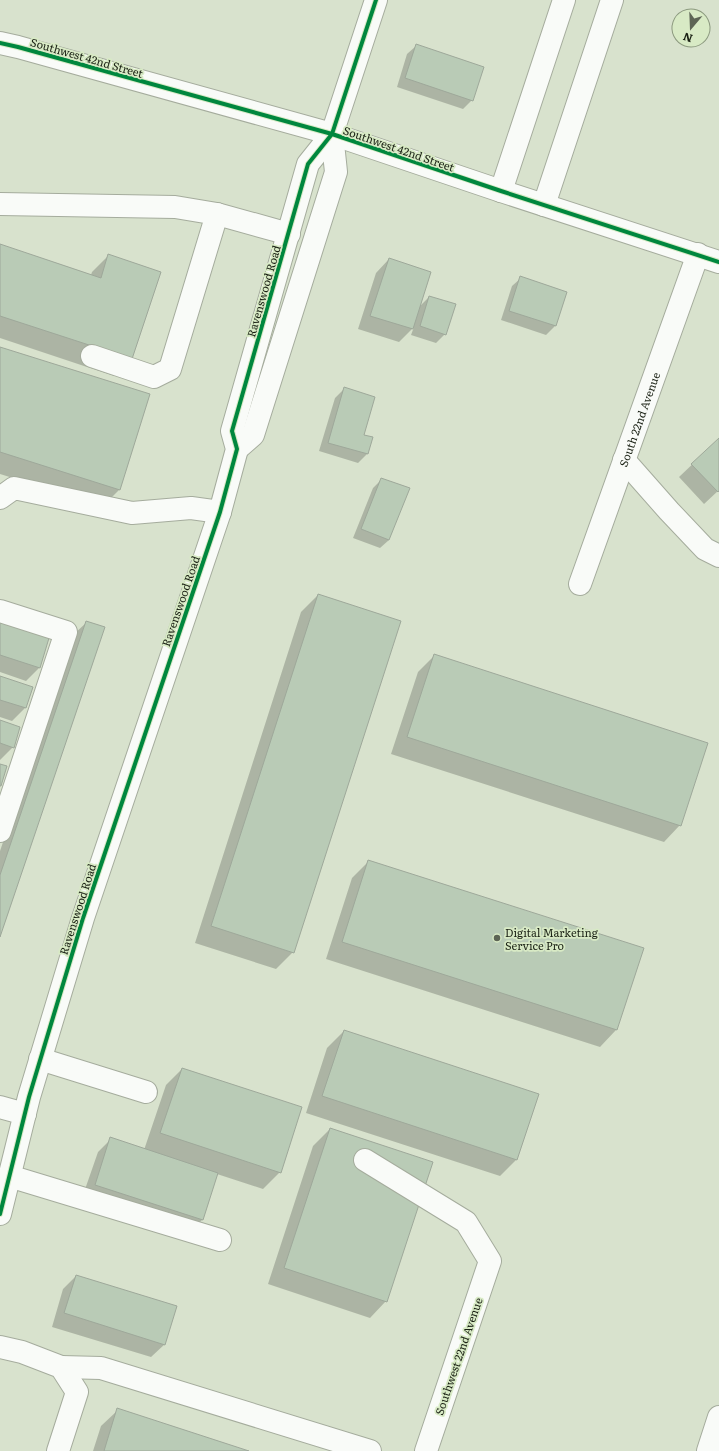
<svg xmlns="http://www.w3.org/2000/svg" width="719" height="1451" font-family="Literata,serif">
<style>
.shadow{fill:#0003}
.building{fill:#b9cbb6;stroke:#9ea89a}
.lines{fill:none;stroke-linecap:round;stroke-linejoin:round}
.minor-casing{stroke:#a5ac9d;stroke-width:24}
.minor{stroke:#f9fbf8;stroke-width:22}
.cycleway-casing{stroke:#d8eac5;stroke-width:6}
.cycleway{stroke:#00873e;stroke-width:4}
.poi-dot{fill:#5d6555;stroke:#d8eac5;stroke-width:1.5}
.labels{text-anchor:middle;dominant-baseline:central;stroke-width:3.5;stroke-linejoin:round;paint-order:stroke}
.street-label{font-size:11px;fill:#1b2215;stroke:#d8eac5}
.poi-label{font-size:11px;fill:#1b2215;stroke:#d8eac5;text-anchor:start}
</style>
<rect width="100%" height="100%" fill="#d8e2cd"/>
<path class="shadow" d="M416,46L472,100L463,109L397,87L407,54Z
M0,245L91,275L92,272L109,255L131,359L114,376L0,338Z
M389,259L419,307L429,297L445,334L436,343L411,335L414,327L399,342L358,329L376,273Z
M521,278L566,293L555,326L546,335L501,320L512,286Z
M0,348L119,490L103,506L0,474Z
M344,389L363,435L372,438L367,454L358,463L319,451L335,398Z
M719,439V490L704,504L679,477Z
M382,479L389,540L380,548L353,538L373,488Z
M318,595L293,952L276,969L195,943L301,612Z
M87,622L0,934V851L73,635Z
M0,623L48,638L39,668L26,681L0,672Z
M435,655L680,825L664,842L391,754L418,672Z
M0,677L32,688L25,708L12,721L0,717Z
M0,721L13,747L0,760Z
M369,861L642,949L616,1030L600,1047L326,959L352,878Z
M344,1031L516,1160L500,1176L306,1113L327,1048Z
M182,1069L280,1172L263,1189L217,1174L202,1220L189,1233L82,1198L98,1152L111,1139L144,1150L166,1085Z
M330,1129L386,1301L370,1318L268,1284L313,1146Z
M76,1276L165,1344L151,1357L52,1327L63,1289Z
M118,1410L245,1451H93L101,1426Z"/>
<path class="building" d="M416,44L484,67L473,101L405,78Z
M0,244L101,278L108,254L161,272L132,359L0,316Z
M389,258L431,272L413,329L370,316Z
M520,276L567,292L556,326L509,311Z
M429,296L456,304L446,335L420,326Z
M0,347L150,394L120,490L0,452Z
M344,387L375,397L364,435L373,437L368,454L328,443Z
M719,438V491L718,492L691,464Z
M381,478L410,488L389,540L361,529Z
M318,594L401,621L294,953L211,926Z
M86,621L105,627L0,937V875Z
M0,622L49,638L40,668L0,655Z
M434,654L708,743L681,826L407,737Z
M0,676L33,687L26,708L0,700Z
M0,720L20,727L14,748L0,743Z
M0,764L7,766L1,786H0Z
M368,860L644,948L617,1030L342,942Z
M344,1030L539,1094L517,1160L322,1096Z
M182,1068L302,1107L281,1173L160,1133Z
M330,1128L433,1162L387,1302L284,1268Z
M110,1137L218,1173L203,1220L95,1185Z
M76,1275L177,1306L165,1345L64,1313Z
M117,1408L249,1451H104Z"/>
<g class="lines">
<defs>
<g id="minor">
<path d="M0,43L18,47L332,134L501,191L719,262"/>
<path d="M501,191L564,0"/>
<path d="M0,204L175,207L217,214L289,234"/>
<path d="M544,205L612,0"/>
<path d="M92,356L154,377L170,369L217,214"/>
<path d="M237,449L253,435L336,172L332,134"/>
<path d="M624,460L669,511L705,549L719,556"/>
<path d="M0,498L14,488L132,513L191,508L220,512"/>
<path id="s1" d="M580,584L698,254"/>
<path d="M0,611L66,632L0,831"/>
<path d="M40,1059L146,1092"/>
<path d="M0,1107L25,1114"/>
<path d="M365,1160L466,1222L490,1261L426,1451"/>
<path d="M9,1176L220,1240"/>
<path d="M0,1214L29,1097L83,918L220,512L237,449L232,431L308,164L332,134L376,0"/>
<path d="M0,1347L22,1352L61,1367L77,1392L58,1451"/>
<path d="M61,1367L101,1368L370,1451"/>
<path d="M708,1451L719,1417"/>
</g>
</defs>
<use href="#minor" class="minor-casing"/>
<use href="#minor" class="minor"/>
<defs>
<path id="cycleway" d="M0,43L18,47L332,134L501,191L719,262
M0,1214L29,1097L83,918L220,512L237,449L232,431L308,164L332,134L376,0"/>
</defs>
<use href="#cycleway" class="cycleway-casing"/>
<use href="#cycleway" class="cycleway"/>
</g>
<circle class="poi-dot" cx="497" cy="938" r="4"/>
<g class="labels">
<g class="street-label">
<text transform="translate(87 57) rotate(16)">Southwest 42nd Street</text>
<text transform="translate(399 148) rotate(19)">Southwest 42nd Street</text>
<text transform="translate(263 291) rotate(-74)">Ravenswood Road</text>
<text stroke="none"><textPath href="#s1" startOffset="175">South 22nd Avenue</textPath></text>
<text transform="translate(180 601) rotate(-71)">Ravenswood Road</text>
<text transform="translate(77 909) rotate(-72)">Ravenswood Road</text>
<text transform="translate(458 1356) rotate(-71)">Southwest 22nd Avenue</text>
</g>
<g class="poi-label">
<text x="505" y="932">Digital Marketing<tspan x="505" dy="13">Service Pro</tspan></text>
</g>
</g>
<g transform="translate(691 28) rotate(199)"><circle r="19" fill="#d8eac5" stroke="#8c9a7f"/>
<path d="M0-3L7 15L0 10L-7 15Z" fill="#5d6555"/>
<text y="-6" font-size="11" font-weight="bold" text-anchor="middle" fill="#1b2215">N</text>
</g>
</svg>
